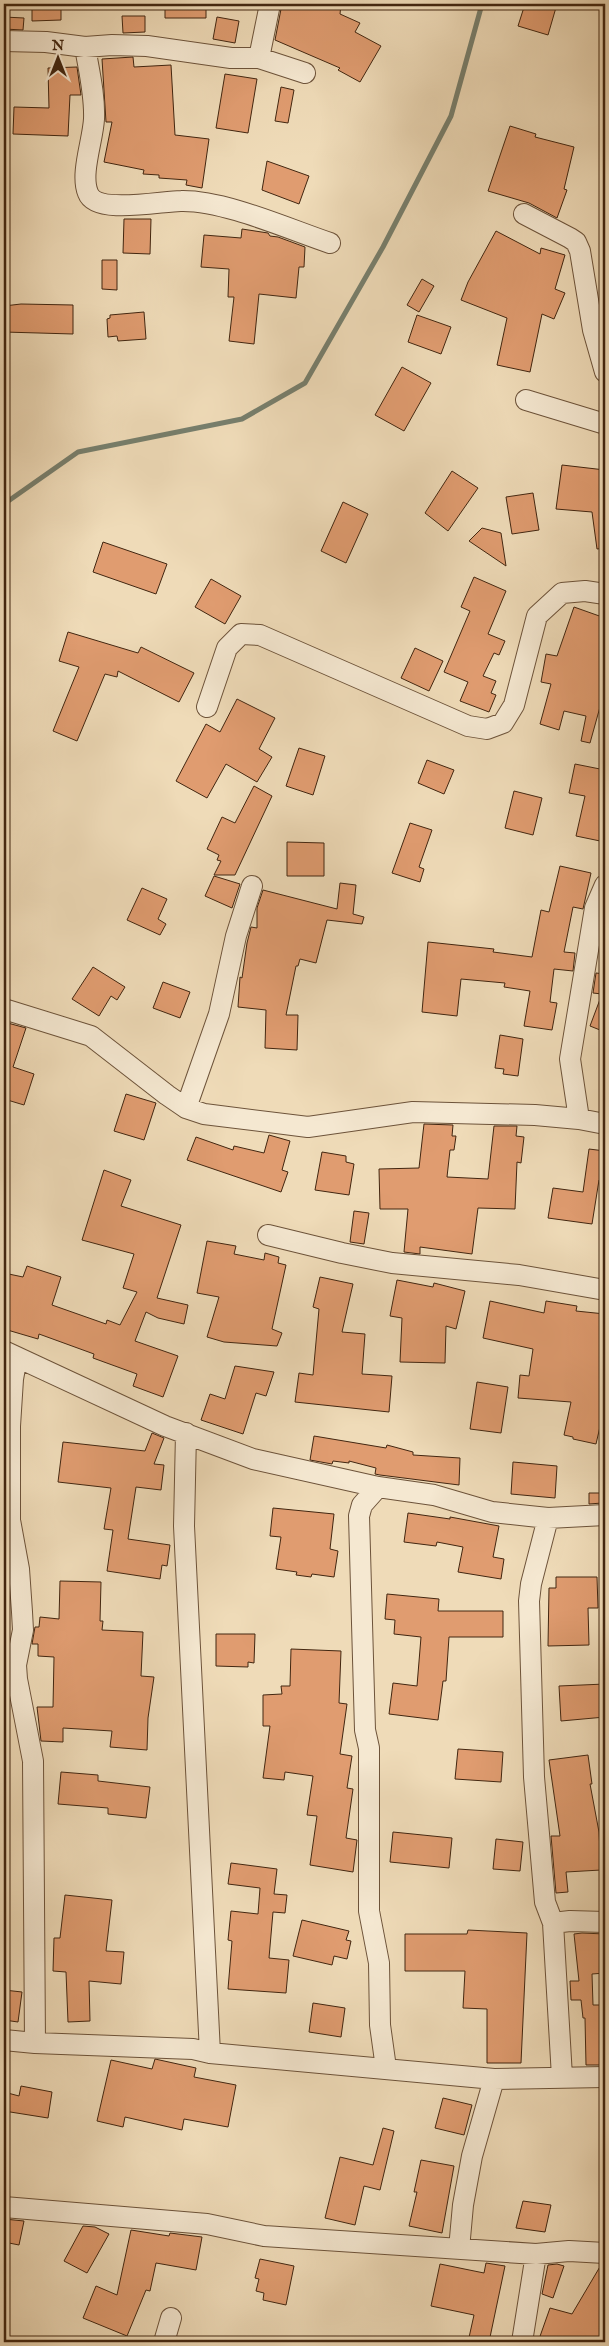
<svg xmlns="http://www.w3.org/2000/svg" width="609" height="2346" font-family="'IM FELL English',serif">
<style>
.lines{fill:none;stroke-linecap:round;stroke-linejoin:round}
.stream{stroke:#777f6d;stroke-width:5}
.building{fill:#e09c70;stroke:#422610}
.minor-casing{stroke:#6d533a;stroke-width:22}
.minor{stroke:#f5e8d1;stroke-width:20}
</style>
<rect width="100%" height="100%" fill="#efdbb8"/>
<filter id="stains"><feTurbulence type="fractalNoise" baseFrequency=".004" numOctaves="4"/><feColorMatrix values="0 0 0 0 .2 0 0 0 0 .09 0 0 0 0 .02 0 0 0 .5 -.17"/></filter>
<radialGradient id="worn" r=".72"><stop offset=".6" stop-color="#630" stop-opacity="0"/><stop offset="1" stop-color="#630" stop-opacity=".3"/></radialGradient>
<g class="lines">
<path class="stream" d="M4,504L78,452L242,419L305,383L383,247L451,116L482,4"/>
</g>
<path class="building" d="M32,4H61V20L32,21Z
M165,4H206V18H165Z
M282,4H341L340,14L360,23L355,32L381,46L360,82L338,70L340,68L275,40Z
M525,4H557L548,35L518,26Z
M122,16H145V32L123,33Z
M4,17L24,18L23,30L4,29Z
M217,17L239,21L235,43L213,39Z
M133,57L134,67L171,65L175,135L209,139L202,188L186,185L187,180L159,178V175L143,174L144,170L104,162L112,122H106L102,59Z
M77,67L81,95H70L68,136L13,134L14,107L49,108L48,68Z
M225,74L257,79L248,133L216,128Z
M281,87L294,90L288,123L275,121Z
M510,126L536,134L535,137L574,147L564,189L567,190L557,218L529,203L488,191Z
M267,161L309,176L299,204L262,190Z
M124,219H151L150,254L123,253Z
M242,229L268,233L270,236L278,237L305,247L304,267H299L296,298L259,294L254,344L229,341L234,297H228L229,269L201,267L204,235L241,238Z
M496,231L540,254L541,248L565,255L555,289L565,293L554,319L542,314L530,372L497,365L507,318L461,300L468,282Z
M102,260H117V290L102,289Z
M422,279L434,286L419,312L407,305Z
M21,304L73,305V334L4,332V306Z
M144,312L146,339L118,341L117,336L108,337L107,319L110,318V315Z
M417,315L451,327L441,354L408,342Z
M402,367L431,383L404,431L375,415Z
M562,465L605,470V548L597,549L592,512L556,509Z
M452,471L478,488L448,531L425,513Z
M533,493L539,530L512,534L506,497Z
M343,502L368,514L346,563L321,551Z
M482,528L501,533L506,566L469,541Z
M103,542L167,564L156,594L93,572Z
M474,577L506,591L488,634L505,641L499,655L494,653L483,676L496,681L491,693L496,695L489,712L460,701L468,682L444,672L470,611L461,607Z
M211,579L241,596L225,624L195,607Z
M574,607L605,618V643L601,655L605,656V689L590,743L581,741L586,716L564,711L559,730L540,724L551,684L541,682L546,654L557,656Z
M68,632L138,653L141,647L194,673L179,702L118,671L117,677L105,674L77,741L53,731L79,667L59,661Z
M415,648L443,661L429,691L401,678Z
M237,699L275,718L259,749L272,757L257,782L226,764L207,798L176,781L206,724L220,732Z
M299,748L325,756L313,795L286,786Z
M427,760L454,770L444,794L418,783Z
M575,764L605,770V842L576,836L585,796L569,793Z
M254,786L272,796L235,875H214L221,861L217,860L219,855L207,849L222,817L235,823Z
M514,791L542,798L533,835L505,828Z
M410,823L432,830L419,867L424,869L420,882L392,873Z
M287,842L324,843V876H287Z
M560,866L591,873L583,909L573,907L564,952L575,953L573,971L554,969L550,1002L557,1003L552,1030L524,1026L530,991L504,987L505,983L461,979L457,1016L422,1012L428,942L494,949L493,952L532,957L541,910L549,912Z
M214,876L240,884L232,908L205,896Z
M340,883L356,885L353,914L364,917L362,924L327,920L316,963L300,959L298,966H296L286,1015H298L297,1050L265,1048L266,1010L238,1007L240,977L242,978L247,943L251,927L257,928V908L263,890L337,909Z
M142,888L167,899L158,919L166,924L160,935L127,920Z
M93,967L125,987L117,1000L111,996L99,1016L72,999Z
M596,973L605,974L602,994L605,989V1032L590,1026L602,994L593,993Z
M163,982L190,992L180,1018L153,1008Z
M4,1022L26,1028L13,1067L34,1074L24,1105L4,1099Z
M500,1035L523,1039L518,1076L503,1074L504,1069L495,1068Z
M126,1094L156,1103L144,1140L114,1131Z
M424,1124L453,1125L452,1136H456L454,1150H450L447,1177L488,1179L494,1126H517L516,1136L524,1137L521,1163L517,1162L515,1209L478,1208L472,1254L420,1247V1254L404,1252L408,1209H380L379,1169L419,1168Z
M269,1135L290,1141L282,1170L288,1172L281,1192L187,1160L196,1137L233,1150L234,1146L264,1153Z
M589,1149L605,1151V1181L599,1180L592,1224L548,1218L553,1188L583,1192Z
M322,1152L346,1156V1162L354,1164L349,1195L315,1190Z
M104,1170L131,1180L121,1206L181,1225L157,1298L188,1305L184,1324L158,1318L146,1312L135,1341L178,1356L163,1397L133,1386L137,1374L93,1358L94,1354L39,1334L38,1339L4,1329V1273L23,1277L27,1266L61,1277L52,1305L106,1324L107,1320L120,1325L137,1292L123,1288L134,1254L82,1240Z
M354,1211L369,1213L364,1244L350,1242Z
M207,1241L236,1246L234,1254L264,1260L265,1253L279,1257L278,1263L286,1265L272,1329L282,1333L277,1346L224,1342L207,1337L219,1297L197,1293Z
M320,1277L353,1284L342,1332L365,1334L362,1374L392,1376L389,1412L295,1402L299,1373L313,1375L319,1309L313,1307Z
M397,1280L433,1287L434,1283L465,1291L456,1329L446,1326L445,1363L400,1362L402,1318L390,1316Z
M490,1301L544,1313L546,1301L577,1306L576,1311L605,1314V1405L596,1444L573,1439V1437L564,1435L571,1402L518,1398L520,1375L529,1376L533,1349L483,1338Z
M235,1366L274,1372L266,1396L256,1393L243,1434L201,1420L210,1394L225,1399Z
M477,1382L508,1387L501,1433L470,1429Z
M152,1433L164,1438L154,1464L164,1465L161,1490L136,1487L128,1539L170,1545L167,1566L162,1565L160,1579L107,1571L113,1530L104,1529L111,1488L58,1482L63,1442L145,1451Z
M314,1436L386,1448L387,1445L413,1452V1455L460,1458L459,1485L380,1475L375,1474L376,1468L349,1461V1463L333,1461L332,1464L310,1460Z
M513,1462L557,1466L555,1498L511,1494Z
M589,1493H602V1503L589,1504Z
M273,1508L334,1514L330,1549L338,1551L334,1577L312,1574L311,1577L296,1575L297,1572L276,1569L281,1537L270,1536Z
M408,1513L450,1519V1517L499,1526L493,1557L504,1559L501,1579L458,1572L463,1547L437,1542L436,1546L404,1542Z
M556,1577H597L598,1608H588L589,1645L548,1646L549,1588H556Z
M60,1581L101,1582L100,1621H103L102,1630L143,1632L141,1676L154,1677L148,1718L147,1750L110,1747L112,1731L63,1728V1742L41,1741L37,1707H53L54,1657L38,1656V1644H32L35,1627H39L40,1617L59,1619Z
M387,1594L439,1599L438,1611H503V1637H449L446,1681H443L438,1720L389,1714L393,1683L417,1686L421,1637L394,1634L395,1620L385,1619Z
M216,1634H255L254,1663L248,1662V1667L216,1666Z
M291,1649L341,1651L339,1703L347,1704L340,1754L352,1756L347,1788L353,1789L346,1838L357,1840L353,1872L310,1865L317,1816L307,1815L313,1776L285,1772L284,1780L263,1778L270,1726H263V1695L282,1694L281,1686H290Z
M605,1684V1717L561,1721L559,1686Z
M458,1749L503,1752L501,1782L455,1779Z
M588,1755L592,1784H590L599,1832L601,1870L566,1872L568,1892L556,1893L551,1836H560L549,1760Z
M61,1772L98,1775V1781L150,1787L146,1818L108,1814V1808L58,1804Z
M393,1832L452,1838L449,1868L390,1862Z
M496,1839L523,1842L520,1871L493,1869Z
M231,1863L277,1869L274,1894L287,1895L285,1913L273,1912L269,1958L289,1960L286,1993L228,1989L232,1941L228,1940L231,1911L258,1914L260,1888L228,1884Z
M65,1895L112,1900L106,1951L124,1952L121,1984L89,1981L90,2021L68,2022L66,1972L53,1971L54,1938H60Z
M302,1920L349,1931L346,1940L351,1941L347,1959L334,1956L332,1965L293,1956Z
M468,1930L527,1933L521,2063H487V2009L463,2008L465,1971H405V1934H467Z
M582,1933L605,1934V1973L592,1974L593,2005H605V2065H586L585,2018H583L581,2000H571L570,1981H579L574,1934Z
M4,1990L22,1992L18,2022L4,2020Z
M313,2003L345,2008L341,2037L309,2032Z
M155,2059L196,2068L194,2077L236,2085L228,2127L184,2119L182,2130L125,2117L123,2127L97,2121L111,2060L152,2069Z
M21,2086L52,2092L48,2118L4,2111V2092L19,2096Z
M443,2098L472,2105L464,2135L435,2128Z
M383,2128L394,2131L380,2190L364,2186L355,2225L325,2218L340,2157L373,2165Z
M421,2160L454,2166L442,2233L409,2226L417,2192H414Z
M523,2201L551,2205L545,2232L516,2228Z
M4,2219L24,2221L19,2245L4,2242Z
M83,2226L95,2227L109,2234L87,2273L64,2261Z
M131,2230L169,2236L170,2233L202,2237L196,2270L156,2263L150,2291L146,2290L127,2336L83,2318L96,2286L117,2295Z
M260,2259L294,2266L286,2305L263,2300L264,2293L256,2291L259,2279L255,2278Z
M486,2263L505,2266L489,2342H468L474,2315L431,2306L440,2264L484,2273Z
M557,2264L564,2266L553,2298L542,2294L548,2265Z
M601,2265H605V2306L600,2315L605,2320V2338L602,2342H538L550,2308L572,2314Z"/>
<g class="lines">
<defs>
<path id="minor" d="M4,41L46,42L85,47L112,45L147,46L231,58H259L305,73
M85,47C89,71 95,95 94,119C93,140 80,174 88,193C96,215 161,201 181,201C224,200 288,229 330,243
M259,58L270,4
M524,214L570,238L576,242L580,251L593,330L605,372
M526,400L605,424
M207,707L227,648L241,634L260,635L468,726L487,729L503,723L514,705L537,616L562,593L585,591L605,594
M4,1009L91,1036L167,1095L186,1108L204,1114L308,1127L413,1112L535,1115L579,1119L605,1124
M186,1108L219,1014L236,936L252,886
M579,1119L570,1059L595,908L605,885
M268,1235L342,1253L392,1263L519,1275L605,1290
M4,1351L165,1426L253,1459L378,1487L434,1495L492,1512L548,1518L605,1515
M17,1357L13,1379L10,1426V1520L19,1569L22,1612L23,1630L16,1665L17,1679L33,1761L35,2043L193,2049L210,2053L494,2079L605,2077
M186,1433L184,1526L210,2053
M378,1487L362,1505L359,1516L365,1730L369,1748V1911L379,1963L380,2025L386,2068
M548,1518L531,1584L529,1601L534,1777L545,1902L553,1923L562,2077
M553,1923L570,1921L605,1922
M4,2040L35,2043
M4,2207L207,2224L264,2236L536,2254L569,2251L605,2253
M459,2249L463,2205L472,2156L494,2079
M164,2342L171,2318
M522,2342L536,2254"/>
</defs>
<use href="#minor" class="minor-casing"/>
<use href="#minor" class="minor"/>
</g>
<rect width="609" height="2346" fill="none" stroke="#efdbb8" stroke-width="20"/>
<rect x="5" y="5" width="599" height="2336" fill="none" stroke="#422610" stroke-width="2.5"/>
<rect x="10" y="10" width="589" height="2326" fill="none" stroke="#422610"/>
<g transform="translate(58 58)" stroke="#f5e8d1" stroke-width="4" paint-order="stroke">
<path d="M0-4L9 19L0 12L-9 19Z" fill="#422610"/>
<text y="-8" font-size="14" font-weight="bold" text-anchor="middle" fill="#422610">N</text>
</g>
<rect width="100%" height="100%" filter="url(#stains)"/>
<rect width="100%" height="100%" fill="url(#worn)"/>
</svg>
